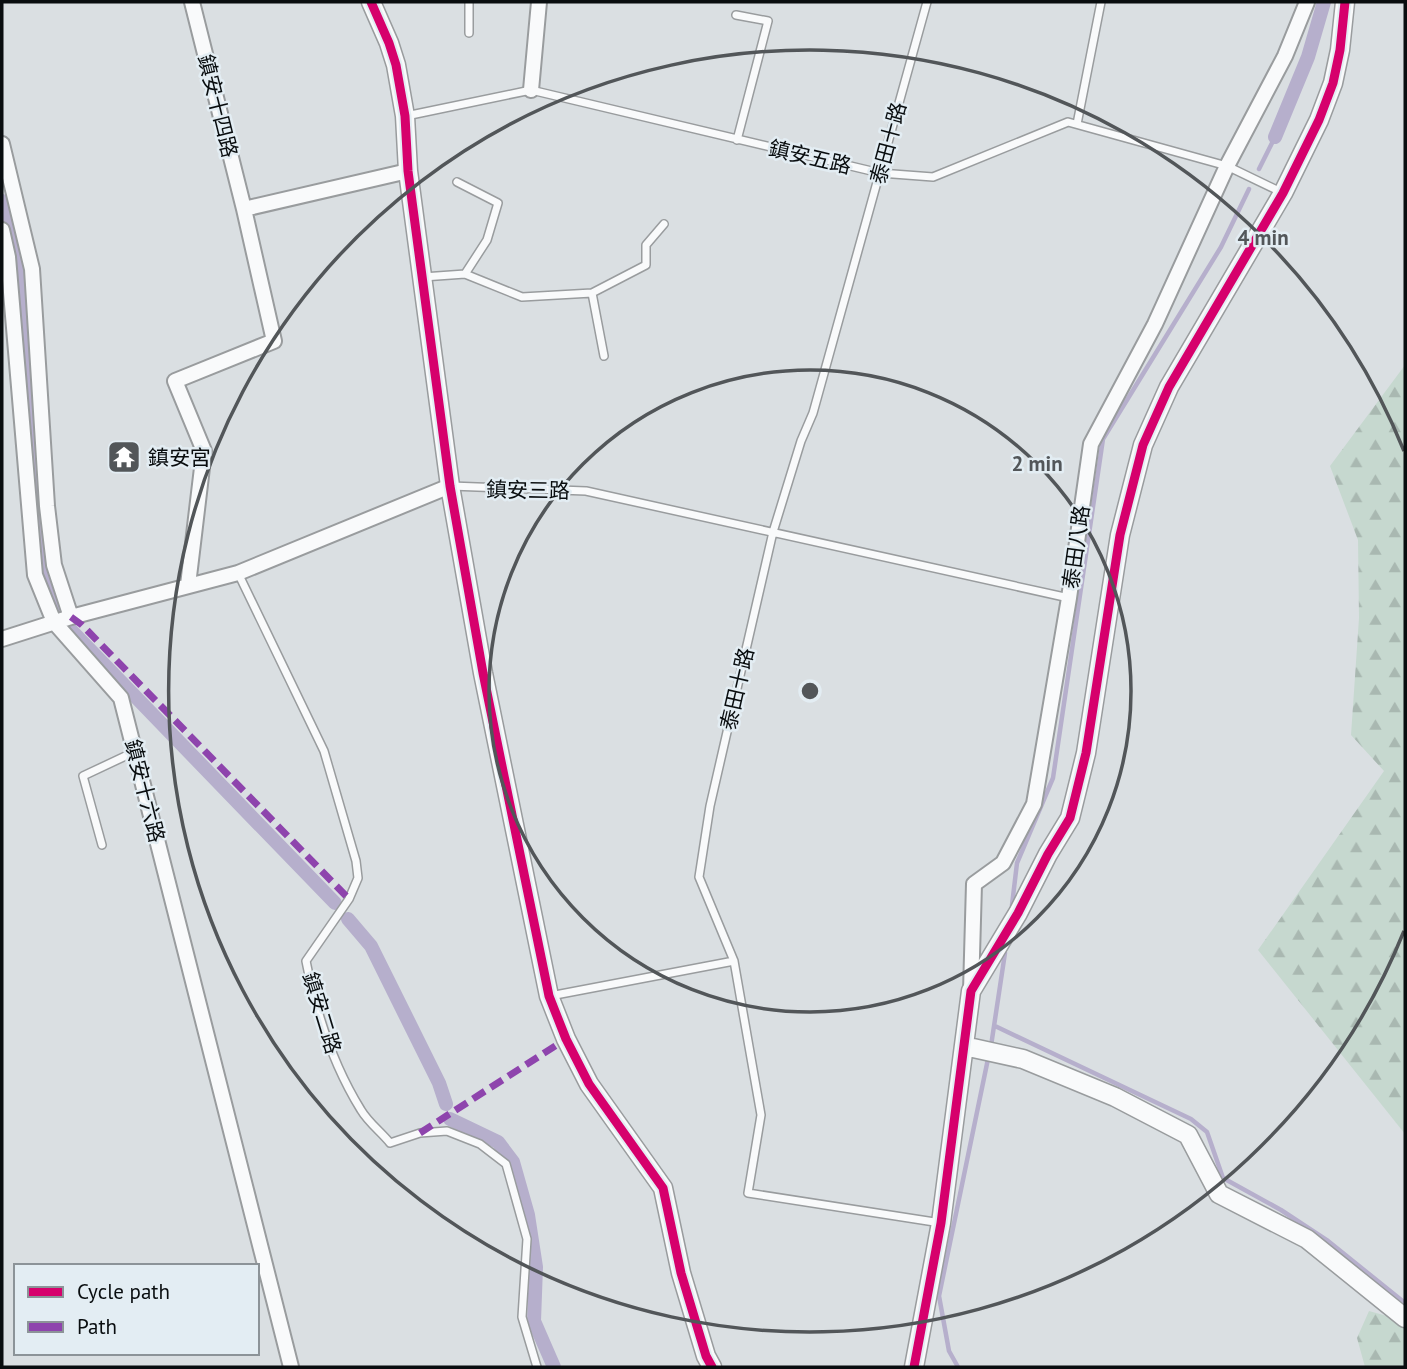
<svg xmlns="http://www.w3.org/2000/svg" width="1407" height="1369" font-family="'PT Sans','Noto Sans TC',sans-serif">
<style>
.forest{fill:url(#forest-firs)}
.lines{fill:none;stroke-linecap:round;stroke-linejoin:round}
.stream{stroke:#b6afcc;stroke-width:4.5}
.canal{stroke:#b6afcc;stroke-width:14}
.service-casing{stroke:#999c9e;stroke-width:10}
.minor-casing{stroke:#999c9e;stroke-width:18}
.tertiary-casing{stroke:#999c9e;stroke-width:21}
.service{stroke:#f9fafb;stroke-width:7}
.minor{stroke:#f9fafb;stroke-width:14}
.tertiary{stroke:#f9fafb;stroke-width:18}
.quiet{stroke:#8e44ad;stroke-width:7;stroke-dasharray:14 7;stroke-linecap:butt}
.cycleway-casing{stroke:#e3edf3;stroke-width:13}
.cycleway{stroke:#d6006c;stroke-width:9}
.ring{fill:none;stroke:#525659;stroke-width:3.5}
.labels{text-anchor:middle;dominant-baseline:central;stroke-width:5;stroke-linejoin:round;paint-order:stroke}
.street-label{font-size:21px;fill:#090d0f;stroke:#e3edf3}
.poi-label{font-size:21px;fill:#090d0f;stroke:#e3edf3;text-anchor:start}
.centre{fill:#525659;stroke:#e3edf3;stroke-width:3.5}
.ring-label{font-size:21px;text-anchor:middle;font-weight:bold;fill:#525659;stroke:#e3edf3;stroke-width:5;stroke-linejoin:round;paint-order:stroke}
</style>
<defs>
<pattern id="forest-firs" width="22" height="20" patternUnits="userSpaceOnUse" patternTransform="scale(1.75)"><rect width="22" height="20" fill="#c6d8cf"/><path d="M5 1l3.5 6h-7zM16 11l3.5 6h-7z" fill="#a9b8b1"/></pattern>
</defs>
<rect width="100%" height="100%" fill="#dadfe2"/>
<path class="forest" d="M1405,365V1134L1258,950L1384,771L1351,735L1359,618L1358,540L1330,466Z
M1369,1311L1405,1321V1367H1365L1357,1338Z"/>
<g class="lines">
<path class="stream" d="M1259,169L1275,137
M1012,905L1017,863L1053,778L1103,439L1221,247L1249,189
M995,1026L1191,1119L1207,1132L1223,1178L1281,1210L1328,1241L1405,1303
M991,1046L1005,953
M958,1367L949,1351L939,1296L989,1054"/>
<path class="canal" d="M1275,137L1308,57L1324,2
M2,201L16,265L23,312L41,550L47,585L63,616
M70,629L335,903
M348,919L371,946L439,1083L446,1104
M450,1119L498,1142L513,1162L528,1215L536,1267L534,1321L554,1367"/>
<defs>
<path id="service" d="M469,2V33
M927,2L813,413L801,441L773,532L710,806L699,877L734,961L761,1115L748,1193L941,1223
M736,15L768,21L737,140
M406,116L531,90L880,173L933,177L1068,122L1227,166L1283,193
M1077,124L1101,2
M457,182L498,203L487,240L465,274
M423,277L465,274L522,297L592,293L646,265V245L664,224
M592,293L604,356
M451,486L586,491L1069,598
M238,573L324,751L356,861L358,878L349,899L306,961C316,1012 333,1065 361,1110C368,1122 381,1132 390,1143L420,1133L447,1131L480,1144L506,1164L527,1239L522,1317L537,1367
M102,845L83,776L134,752
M550,996L734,961"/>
<path id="minor" d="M192,2L244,209L408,171
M531,90L539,2
M2,144L32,269L47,506L54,565L71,617
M2,230L8,257L35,575L54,622L121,698L291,1367
M188,585L204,451L175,381L274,341L244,209
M2,639L71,617L238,573L450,486
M971,991L974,884L1003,863L1034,804L1069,598L1091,444L1155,324L1227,166L1285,56L1307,2"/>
<path id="tertiary" d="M371,2L389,43L396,65L405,116L408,171L450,486L483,673L549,996L566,1039L589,1084L663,1188L681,1273L706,1356L712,1367
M964,1046L1023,1059L1115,1097L1188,1135L1219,1194L1307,1239L1405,1318
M914,1367L941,1223L971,991L1018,913L1048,854L1070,818L1086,753L1120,535L1143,445L1169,387L1283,193L1319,120L1333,83L1340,50L1345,2"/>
</defs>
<use href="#service" class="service-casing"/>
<use href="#minor" class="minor-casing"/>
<use href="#tertiary" class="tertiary-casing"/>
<use href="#service" class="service"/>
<use href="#minor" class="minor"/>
<use href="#tertiary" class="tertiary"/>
<path class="quiet" d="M71,617L82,625L349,899
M420,1133L566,1039"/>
<defs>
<path id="cycleway" d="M371,2L389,43L396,65L405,116L408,171L450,486L483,673L549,996L566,1039L589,1084L663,1188L681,1273L706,1356L712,1367
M914,1367L941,1223L971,991L1018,913L1048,854L1070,818L1086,753L1120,535L1143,445L1169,387L1283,193L1319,120L1333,83L1340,50L1345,2"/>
</defs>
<use href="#cycleway" class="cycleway-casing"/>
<use href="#cycleway" class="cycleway"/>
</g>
<g class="ring">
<circle cx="810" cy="691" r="321"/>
<path d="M1404 931A641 641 0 1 1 1404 451"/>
</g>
<defs>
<symbol id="temple-square" viewBox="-11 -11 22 22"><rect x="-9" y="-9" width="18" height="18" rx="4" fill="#525659" stroke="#e3edf3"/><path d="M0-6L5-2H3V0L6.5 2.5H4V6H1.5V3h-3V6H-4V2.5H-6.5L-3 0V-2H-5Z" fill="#fff"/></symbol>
</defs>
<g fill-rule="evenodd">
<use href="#temple-square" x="105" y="438" width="38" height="38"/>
</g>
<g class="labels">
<g class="street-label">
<text transform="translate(218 106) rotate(76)">鎮安十四路</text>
<text transform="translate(888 143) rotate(-75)">泰田十路</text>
<text transform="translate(810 157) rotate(13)">鎮安五路</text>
<text transform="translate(528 490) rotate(1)">鎮安三路</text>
<text transform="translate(1076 547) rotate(-82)">泰田八路</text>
<text transform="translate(737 689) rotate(-77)">泰田十路</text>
<text transform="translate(145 791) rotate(76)">鎮安十六路</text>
<text transform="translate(322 1013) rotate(73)">鎮安二路</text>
</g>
<g class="poi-label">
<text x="148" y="457">鎮安宮</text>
</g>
</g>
<circle cx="810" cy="691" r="10" class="centre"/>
<g class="ring-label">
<text x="1263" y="245">4 min</text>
<text x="1037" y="471">2 min</text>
</g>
<rect width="1407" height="1369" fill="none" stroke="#090d0f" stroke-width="7"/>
<rect x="14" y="1264" width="245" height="91" fill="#e3edf3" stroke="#8c9398" stroke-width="2"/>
<rect x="28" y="1287" width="35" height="10" fill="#d6006c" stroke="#8c9398" stroke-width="2"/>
<text x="77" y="1299" font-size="21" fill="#090d0f">Cycle path</text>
<rect x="28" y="1322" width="35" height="10" fill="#8e44ad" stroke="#8c9398" stroke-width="2"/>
<text x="77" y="1334" font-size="21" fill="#090d0f">Path</text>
</svg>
